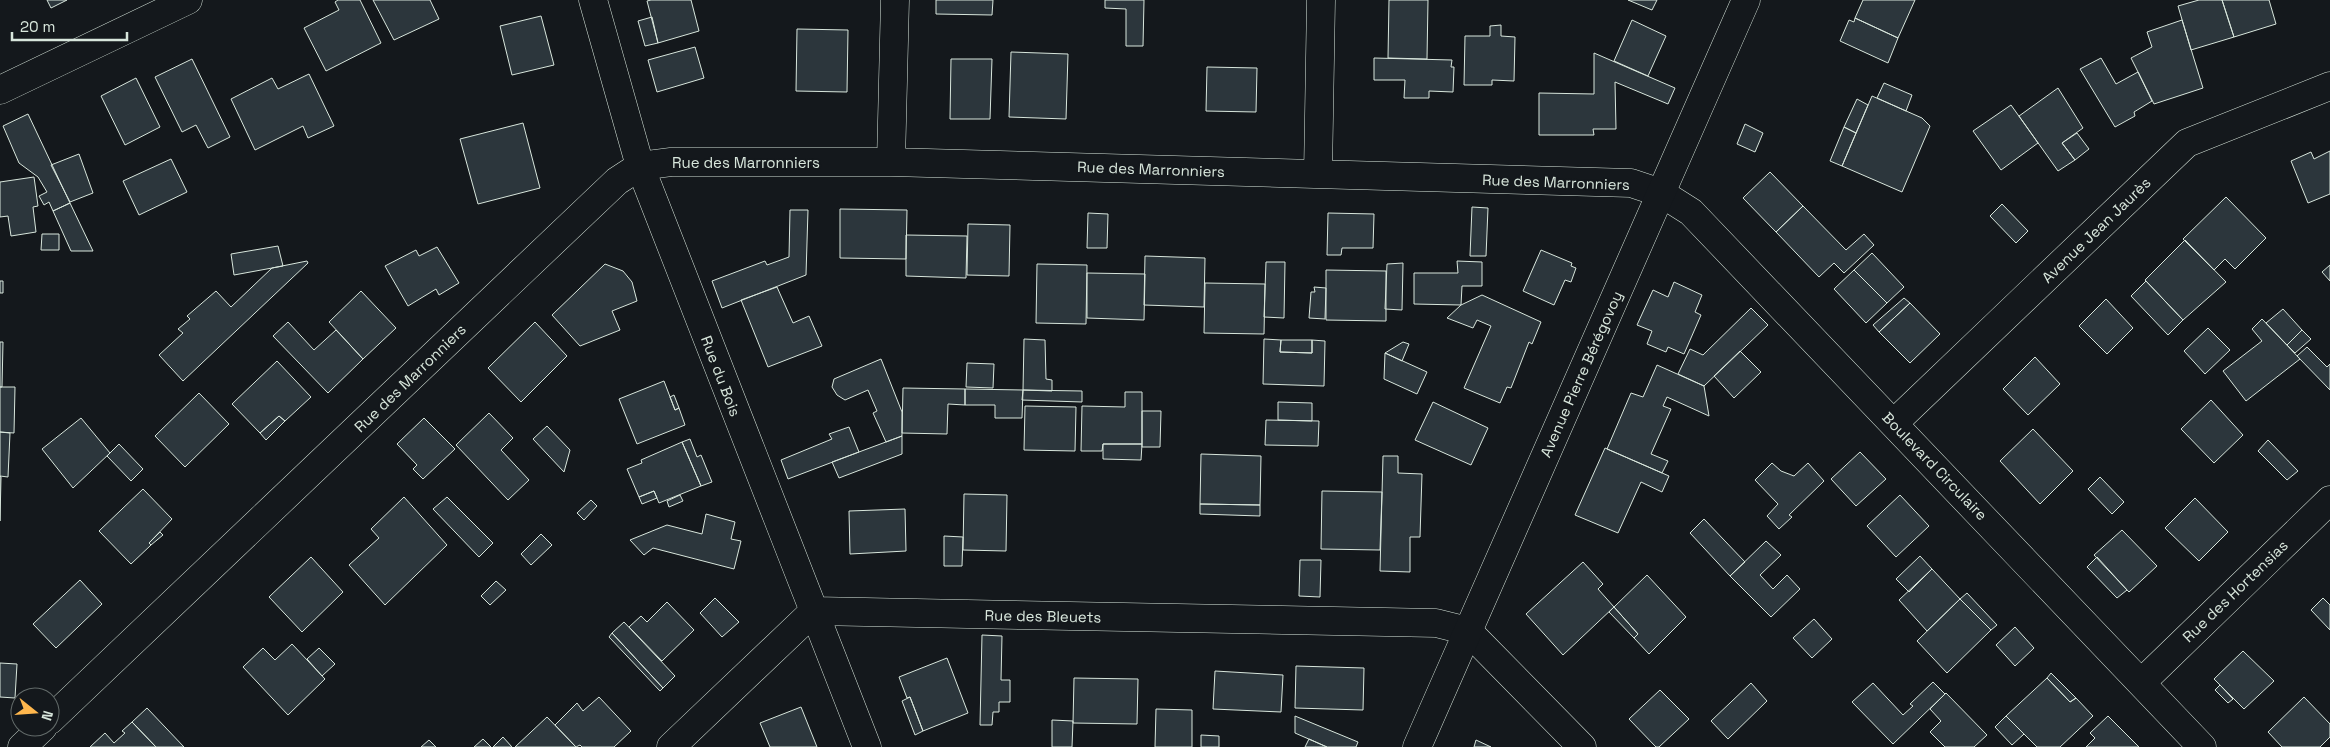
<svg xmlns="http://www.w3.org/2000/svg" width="2330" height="747" font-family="'Space Grotesk',sans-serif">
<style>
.building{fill:#2c363c;stroke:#d8e6dc}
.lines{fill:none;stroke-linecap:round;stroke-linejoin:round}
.minor-casing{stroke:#d8e6dc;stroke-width:29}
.tertiary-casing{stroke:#d8e6dc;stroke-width:29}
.minor{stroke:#14181c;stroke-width:28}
.tertiary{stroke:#14181c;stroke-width:28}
.labels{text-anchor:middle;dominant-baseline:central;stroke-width:4;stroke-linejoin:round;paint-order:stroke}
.street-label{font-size:15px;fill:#d8e6dc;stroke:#14181c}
</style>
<rect width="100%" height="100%" fill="#14181c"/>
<path class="building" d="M47,0H67L51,8Z
M338,0H360L381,43L326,71L304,28L339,10L335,2Z
M373,0H430L439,19L394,40Z
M651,0H691L699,31L658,43L647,1Z
M936,0H993L992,15L936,14Z
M1105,0H1144L1143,46H1126V9L1105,8Z
M1389,0H1428L1427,59L1388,58Z
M1628,0H1657L1652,10Z
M1863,0H1915L1898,38L1855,18Z
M2199,0H2222L2234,37L2191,50L2178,6Z
M2222,0H2269L2276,24L2234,37Z
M541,16L554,65L512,75L500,26Z
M652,17L658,43L645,46L638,21Z
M1855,18L1898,38L1888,63L1840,41L1849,20L1854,22Z
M1632,20L1666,36L1648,76L1614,61Z
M2182,20L2203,88L2154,104L2131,58L2152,47L2147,32Z
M1501,25V36L1515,37L1514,81L1492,80V85H1464L1465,36H1490V26Z
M797,29L848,30L847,92L796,91Z
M695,47L704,78L657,92L648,60Z
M1011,52L1068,54L1066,119L1009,117Z
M1594,53L1675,88L1668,104L1615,82L1616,129H1593L1594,135H1539V93L1594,94Z
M1374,58L1452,60L1451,67H1454L1453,92L1429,91V98H1404L1405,80H1374Z
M2101,58L2116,84L2138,72L2152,101L2134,112L2135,116L2115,127L2080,69Z
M192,59L230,137L208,148L196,125L182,132L155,77Z
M951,59H992L990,119H950Z
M1207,67L1257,68L1256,112L1206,111Z
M309,74L334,126L308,138L303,126L255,150L231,99L272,78L278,89Z
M136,78L160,127L125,145L101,96Z
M1884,83L1912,95L1906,111L1877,98Z
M2058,88L2083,128L2062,143L2075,160L2058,171L2019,116Z
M1872,96L1922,118L1930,126L1902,192L1842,166Z
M1857,99L1868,105L1856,133L1844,127Z
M2011,105L2038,143L2001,170L1973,131Z
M28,114L70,203L53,211L49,202L44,205L39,196L47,192L38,177L19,163L3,126Z
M523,123L540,188L478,204L460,139Z
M1745,124L1763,133L1755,152L1737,144Z
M1844,127L1856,133L1842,166L1830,161Z
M2077,133L2089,149L2075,160L2062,143Z
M2330,151V194L2308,203L2291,161L2311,152L2314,159Z
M79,154L93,193L70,202L51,165Z
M171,159L187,192L139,215L123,181Z
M1770,172L1803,206L1776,232L1743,198Z
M34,177L38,206L33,207L36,232L11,236L8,216L0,217V182Z
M2226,197L2266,238L2235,269L2225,259L2214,270L2183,239Z
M70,203L93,251H71L53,211Z
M2002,204L2028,231L2016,243L1990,216Z
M1803,206L1846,250L1864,234L1874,245L1844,273L1834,263L1819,277L1776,232Z
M1472,207L1488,208L1486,256H1470Z
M840,209L907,210L906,259L840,258Z
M790,210H808L806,275L722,308L712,281L765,261L767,265L789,257Z
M1088,213L1108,214L1107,248H1087Z
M1328,213L1374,214L1373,248H1342L1341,255H1327Z
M968,224L1010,225L1009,276L967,275Z
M42,234H59V250H41Z
M906,235L967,236L966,278L906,276Z
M2185,240L2226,282L2183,320L2145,280Z
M278,246L283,266L234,275L231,254Z
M437,247L459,283L439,295L436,289L408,306L385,266L416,250L419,256Z
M1541,250L1572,263L1571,266L1576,268L1571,282L1565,280L1554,305L1523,291Z
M1872,253L1904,287L1887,303L1854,270Z
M1145,256L1205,258L1204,307L1144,305Z
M307,261L308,263L183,381L159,355L183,333L178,329L190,319L187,316L216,291L231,307L272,268Z
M1457,261L1482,262V286H1462L1461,305L1414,304V273H1458Z
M1266,262H1285L1284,318L1264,317Z
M1403,263L1402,310L1385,309L1387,264Z
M605,264L623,271L632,282L637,301L612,311L620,330L580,346L552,315Z
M1037,264L1087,265L1086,324L1036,323Z
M2330,265V281L2322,272Z
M1326,270L1386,271V321L1326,320Z
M1854,270L1887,303L1866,323L1834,289Z
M1087,273L1145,274L1144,320L1087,318Z
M0,281H3V293H0Z
M2146,281L2183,320L2168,335L2131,296Z
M1674,282L1702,295L1695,312L1701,315L1684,354L1668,347L1666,352L1647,344L1652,331L1637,325L1653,290L1668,297Z
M1205,283L1265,284L1264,334L1204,333Z
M777,287L793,323L809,316L822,346L768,367L741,300Z
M1314,287L1326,288L1325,319L1309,318L1311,292H1315Z
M361,291L396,328L363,359L329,322Z
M1482,295L1541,322L1532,344L1529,342L1511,388L1507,387L1500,403L1464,388L1491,326L1477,320L1473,328L1447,318L1461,305Z
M1904,298L1910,303L1879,332L1873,325Z
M2106,299L2133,328L2107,354L2079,326Z
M1910,303L1940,334L1910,363L1879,332Z
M1751,308L1768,325L1704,386L1678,374L1690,349L1703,355Z
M2283,309L2302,330L2287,345L2266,323Z
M2262,319L2300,359L2246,401L2223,371L2262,341L2252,329Z
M288,322L314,350L336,330L363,359L328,393L273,336Z
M535,322L567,356L521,402L488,368Z
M2208,328L2230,350L2205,374L2184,351Z
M2302,330L2311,339L2295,353L2287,345Z
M1024,339L1045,340L1046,379L1052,380V391L1023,390Z
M1264,339L1281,340L1280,352L1312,353V340L1325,341L1324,386L1263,384Z
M1281,340H1312V353L1280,352Z
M0,342H3L2,387H0Z
M1403,342L1409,344L1402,361L1385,353Z
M2307,347L2327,367L2330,364V390L2297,356Z
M1740,351L1761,372L1734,398L1714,376Z
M1385,353L1427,372L1417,394L1384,379Z
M2035,357L2060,384L2028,415L2003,389Z
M881,359L902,412V436L886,442L873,413L877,411L868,390L845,400L837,395L832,387L834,379Z
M277,361L311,397L285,421L279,416L260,433L232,404Z
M967,363L994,364L993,388L966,387Z
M1657,365L1704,386L1709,416L1667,397L1663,406L1671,409L1651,454L1668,461L1662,473L1607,449L1631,393L1643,397Z
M664,381L675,410L679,408L685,425L637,444L619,399Z
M0,387H15L14,433L0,432Z
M903,388L965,389V405L948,404L947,434L902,433Z
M965,389L1023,390L1022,418H995V405H965Z
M1023,390L1082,391V402L1022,400Z
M1125,392H1142V444H1103L1102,451H1081L1082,406L1125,407Z
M199,393L229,424L185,467L155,436Z
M674,395L679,408L675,410L670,397Z
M2211,400L2243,435L2214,463L2181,429Z
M1278,402L1312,403V421L1278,420Z
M1433,402L1488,428L1471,465L1415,440Z
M1025,406L1076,407L1075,451L1024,450Z
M1142,411H1161L1160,447H1142Z
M489,413L513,438L501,450L529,480L508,500L456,445Z
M279,416L285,421L266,440L260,433Z
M81,418L110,453L73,488L42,449Z
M424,418L455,449L423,479L413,469L417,465L397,444Z
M1266,420L1319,421L1318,446L1265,445Z
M547,426L570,450L564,472L533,439Z
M849,427L859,452L788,479L781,460L832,439L829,434Z
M2033,429L2073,471L2040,504L2000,461Z
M0,432L10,433L8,477L0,476Z
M902,436V454L839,478L832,462Z
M690,439L697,457L701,455L712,482L701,486L682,442Z
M2268,440L2298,471L2287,480L2258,451Z
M682,442L701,486L659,503L654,491L639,497L627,469L642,463L641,460Z
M119,444L143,469L131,481L107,456Z
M1103,444H1142L1141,460L1103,459Z
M1605,448L1669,476L1662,492L1641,482L1618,533L1575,515Z
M1860,452L1886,479L1856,506L1831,479Z
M1201,454L1261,456L1260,505L1200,504Z
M1383,456H1398V473L1422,474L1420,537H1410V572L1380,571Z
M1772,463L1781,471L1794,476L1808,463L1824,481L1789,515L1792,517L1779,529L1767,516L1778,504L1755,480Z
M0,476L1,477L0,521Z
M2100,477L2124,502L2112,514L2088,489Z
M143,489L172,519L149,543L151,545L131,564L99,531Z
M654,491L657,498L642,504L639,497Z
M1322,491L1382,492L1380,550L1321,549Z
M964,494L1007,495L1006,551L963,550Z
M680,495L683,501L669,507L667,501Z
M1900,495L1929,526L1896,557L1867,526Z
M404,497L447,545L385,605L349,565L379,538L371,529Z
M447,497L493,543L479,557L433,509Z
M2195,498L2228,532L2199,561L2165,528Z
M591,500L597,506L584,520L577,513Z
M1200,504L1260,505V516L1200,514Z
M905,509L906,551L850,554L849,511Z
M706,514L735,522L731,539L741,541L734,569L653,548L644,555L630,540L667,525L702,534Z
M1704,519L1745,562L1730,576L1690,533Z
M2122,530L2157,566L2129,592L2094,555Z
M160,532L163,535L151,545L149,543Z
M541,534L552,545L531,565L521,554Z
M944,536L963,537L962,566H944Z
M1766,541L1781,555L1760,575L1773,589L1787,575L1800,589L1771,617L1730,576Z
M1920,556L1932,569L1909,592L1896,579Z
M311,557L343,592L302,632L269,597Z
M2097,557L2127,590L2117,598L2087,567Z
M1300,560H1321L1320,597L1299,596Z
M1583,562L1603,584L1598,589L1614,607L1563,655L1526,614Z
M1932,569L1960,599L1927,631L1899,600Z
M1647,575L1686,617L1649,654L1634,638L1638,634L1614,607Z
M80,580L102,604L56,648L33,624Z
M496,581L506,590L490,605L481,596Z
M1967,593L1997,625L1991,630L1960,599Z
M715,598L739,622L722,637L700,613Z
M2323,598L2330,605V630L2311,610Z
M1960,599L1991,630L1947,673L1917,641Z
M667,602L694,630L662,661L629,627L641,616L647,622Z
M1614,607L1638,634L1634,638L1609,612Z
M1814,619L1832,639L1812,658L1793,638Z
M624,622L675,676L663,688L612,633Z
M2015,627L2034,648L2015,666L1996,645Z
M612,633L663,688L660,691L609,637Z
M982,635L1002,636L1001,680H1010V702H999V712H993L992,725H980Z
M292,644L325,679L288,715L243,667L263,648L275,660Z
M319,648L335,664L322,676L307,659Z
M2243,651L2274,681L2244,709L2214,679Z
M947,658L968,713L923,731L910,697L907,698L899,677Z
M0,663L17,664L15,698L0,697Z
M1296,666L1364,668L1363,710L1295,708Z
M1215,671L1283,675L1281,712L1213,709Z
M2051,673L2076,698L2070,702L2047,678Z
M1074,678L1138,679L1137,724L1073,723Z
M2047,678L2070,702L2076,698L2093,716L2060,747H2037L2006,716Z
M1933,682L1945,694L1893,744L1852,702L1873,683L1903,715L1913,706L1910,704Z
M1751,683L1767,701L1728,739L1711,721Z
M2220,685L2233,699L2228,703L2215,690Z
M1660,690L1689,719L1659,747H1656L1629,719Z
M1946,693L1987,735L1974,747H1945L1930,732L1941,721L1930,709Z
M599,697L631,731L614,747H582L580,745L576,747L555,725L577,703L583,711Z
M910,697L923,731L915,735L902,701Z
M2304,697L2330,724V737L2320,747H2282L2268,732Z
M801,707L817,747H770L760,723Z
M147,708L184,747H156L132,722Z
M1156,709L1192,710V747H1155Z
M1295,716L1358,742L1356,747H1327L1295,733Z
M2006,716L2024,734L2012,745L1995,727Z
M2108,716L2139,747H2086L2095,738L2090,733Z
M547,717L576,747H515Z
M1052,720L1073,721L1072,747H1052Z
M132,722L156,747H90L105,733L114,743L125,733L122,731Z
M1201,735L1219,736V747H1201Z
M503,737L512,747H493Z
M483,739L491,747H474Z
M1309,739L1327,747H1305Z
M429,740L436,747H421Z
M1476,740L1491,747H1474Z"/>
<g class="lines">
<defs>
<path id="minor" d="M593,0L640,166L867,747
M0,90L188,0
M891,162L895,0
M1318,174L1321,0
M1894,423L2187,143L2330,86
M2141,683L2330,500
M50,720L617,181L640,166L671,162H891L1631,183L1661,193L1691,212L2202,747
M22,747L43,727
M671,747L814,611L1436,623L1468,631L1582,747"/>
<path id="tertiary" d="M1417,747L1746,0"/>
</defs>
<use href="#minor" class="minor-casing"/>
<use href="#tertiary" class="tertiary-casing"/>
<use href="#minor" class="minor"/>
<use href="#tertiary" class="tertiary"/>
</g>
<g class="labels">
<g class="street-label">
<text x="746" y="162">Rue des Marronniers</text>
<text transform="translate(1151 169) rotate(2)">Rue des Marronniers</text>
<text transform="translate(1556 182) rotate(2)">Rue des Marronniers</text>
<text transform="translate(2096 230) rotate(-44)">Avenue Jean Jaurès</text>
<text transform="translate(1581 374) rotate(-66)">Avenue Pierre Bérégovoy</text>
<text transform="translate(721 376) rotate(69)">Rue du Bois</text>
<text transform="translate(410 378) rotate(-44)">Rue des Marronniers</text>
<text transform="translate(1935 466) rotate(46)">Boulevard Circulaire</text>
<text transform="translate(2235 591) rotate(-44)">Rue des Hortensias</text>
<text transform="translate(1043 616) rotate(1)">Rue des Bleuets</text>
</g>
</g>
<g transform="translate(35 712) rotate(107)"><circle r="24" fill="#14181c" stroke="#626a69"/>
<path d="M0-4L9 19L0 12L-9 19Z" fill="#ffb74d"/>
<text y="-8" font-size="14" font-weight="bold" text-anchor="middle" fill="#d8e6dc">N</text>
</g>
<path d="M12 32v8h115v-8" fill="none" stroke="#d8e6dc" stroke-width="2.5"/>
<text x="20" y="32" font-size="15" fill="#d8e6dc" stroke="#14181c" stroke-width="4" paint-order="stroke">20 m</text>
</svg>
